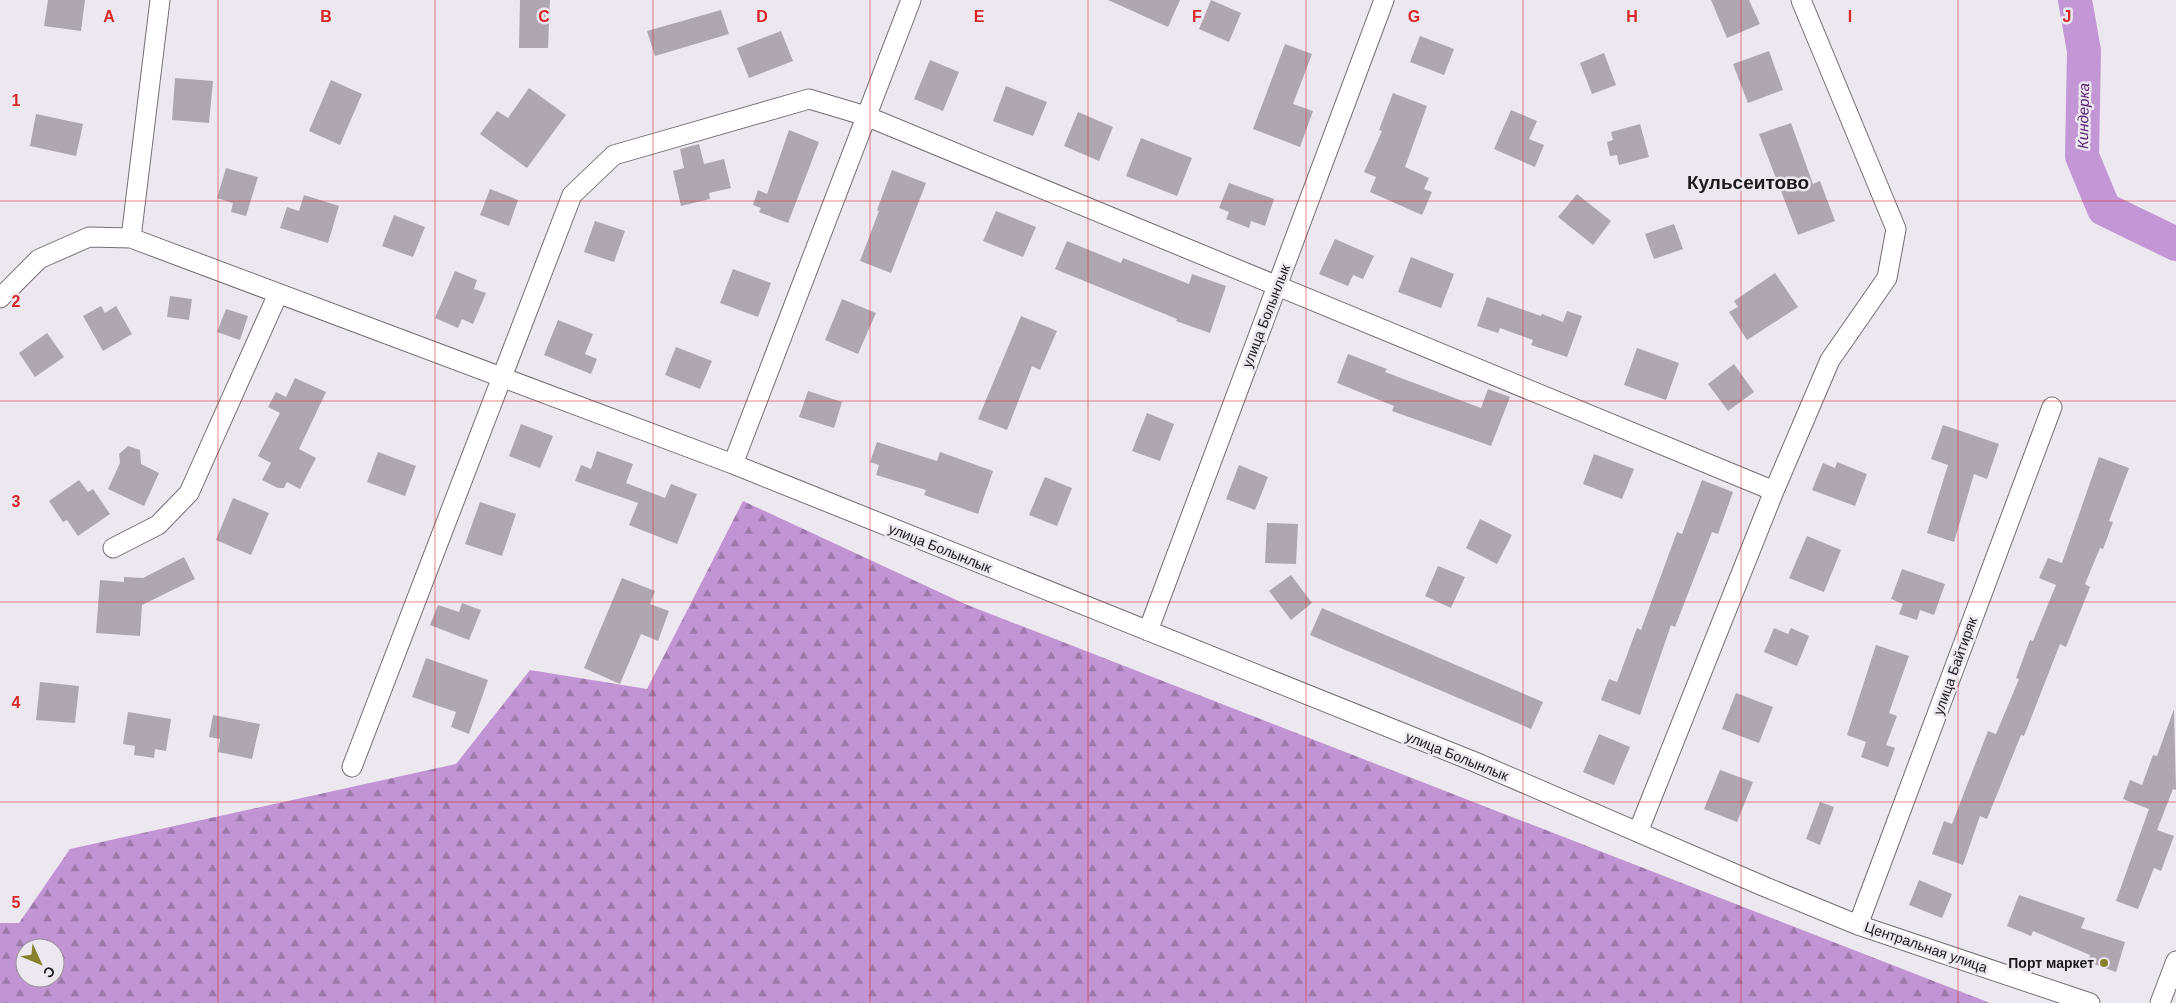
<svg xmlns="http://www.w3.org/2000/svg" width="2176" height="1003" font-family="Arial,sans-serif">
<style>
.forest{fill:url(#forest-firs);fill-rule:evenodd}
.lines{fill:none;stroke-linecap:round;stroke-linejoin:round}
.river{stroke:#c396d6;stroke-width:34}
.building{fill:#aea7b0}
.minor-casing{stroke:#736e76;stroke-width:21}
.minor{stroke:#fff;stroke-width:19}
.grid{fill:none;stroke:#d62828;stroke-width:1;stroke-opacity:0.55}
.poi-dot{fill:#87822a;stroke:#ede7f0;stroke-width:2}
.labels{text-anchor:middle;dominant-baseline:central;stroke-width:5;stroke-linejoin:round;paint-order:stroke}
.street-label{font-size:14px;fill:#1b191c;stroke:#ede7f0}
.poi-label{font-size:14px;font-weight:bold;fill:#1b191c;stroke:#ede7f0;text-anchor:end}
.water-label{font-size:15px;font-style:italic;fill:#5a236f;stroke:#ede7f0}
.district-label{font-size:19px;font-weight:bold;fill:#1b191c;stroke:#ede7f0}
.grid-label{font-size:16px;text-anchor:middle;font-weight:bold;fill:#d62828;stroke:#ede7f0;stroke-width:5;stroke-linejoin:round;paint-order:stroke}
</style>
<defs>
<pattern id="forest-firs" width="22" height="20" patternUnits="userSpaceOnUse" patternTransform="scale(1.25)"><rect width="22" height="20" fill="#c194d4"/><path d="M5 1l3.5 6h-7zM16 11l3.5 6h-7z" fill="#9c78ab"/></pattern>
</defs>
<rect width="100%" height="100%" fill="#ede7f0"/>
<path class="forest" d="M743,501L965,604L1990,1003H0V923H19L70,849L456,764L530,670L647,689ZM25,948H55V978H25Z"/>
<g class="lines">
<path class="river" d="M2075,0L2084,51L2082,156L2104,209L2176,244"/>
</g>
<path class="building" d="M48,0H85L81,31L44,26Z
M520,0H550L548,48H519Z
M1108,0H1180L1168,27Z
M1211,0L1241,13L1229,42L1199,29Z
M1711,0H1749L1760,24L1727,38Z
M721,10L729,34L655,56L647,31Z
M781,31L793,61L749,78L737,48Z
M1420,36L1454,49L1444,75L1410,62Z
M1285,44L1312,54L1293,104L1313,111L1300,147L1253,129Z
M1769,51L1783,90L1748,103L1733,64Z
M1604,53L1616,85L1592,94L1580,63Z
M930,60L959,72L943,111L914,99Z
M175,78L213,81L209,123L172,120Z
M331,80L362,94L340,145L309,131Z
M1006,86L1047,102L1033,136L993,121Z
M529,88L566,115L527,168L480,134L497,111L508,118Z
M1393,93L1427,106L1405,167L1429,178L1424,189L1432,192L1422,215L1370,192L1376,177L1364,172L1382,131L1379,130Z
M1511,110L1537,121L1529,139L1544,145L1535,167L1494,149Z
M1078,112L1113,127L1099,161L1064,146Z
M36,114L83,124L76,156L30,146Z
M1791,123L1813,184L1820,181L1835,221L1798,235L1759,134Z
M1640,124L1649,157L1619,165L1617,155L1610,156L1607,142L1613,140L1611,132Z
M789,130L819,142L788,223L759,212L761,208L753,205L758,190L767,194Z
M1141,138L1192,158L1177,196L1126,176Z
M699,144L704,164L724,159L731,188L709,193L710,199L681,206L673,171L684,168L680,149Z
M226,168L258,177L246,216L231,212L233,203L217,198Z
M892,170L926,183L891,273L860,261L879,211L877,210Z
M1229,183L1274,199L1265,226L1251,221L1249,228L1226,219L1229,212L1219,208Z
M490,189L518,200L509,226L480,215Z
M1577,194L1611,221L1593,245L1558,217Z
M304,195L339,206L328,243L280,228L287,207L299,211Z
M996,211L1036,227L1023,257L983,241Z
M394,215L425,227L413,257L382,246Z
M595,221L625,231L614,262L584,252Z
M1674,224L1683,249L1654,259L1645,234Z
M1335,239L1374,256L1363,279L1353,275L1348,286L1319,274Z
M1067,241L1121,263L1123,258L1189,284L1192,274L1226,286L1210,333L1176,321L1177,319L1055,269Z
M1411,257L1454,274L1441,308L1398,292Z
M733,269L771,283L758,317L720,303Z
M455,271L477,280L474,289L486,293L473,324L462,319L458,328L435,318Z
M1775,273L1798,307L1747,340L1729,312L1738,307L1734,301Z
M170,296L192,299L189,320L167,317Z
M1487,297L1541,316L1542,314L1563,322L1567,311L1582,316L1567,357L1531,345L1533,340L1500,328L1498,333L1477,326Z
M842,299L876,313L858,354L825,340Z
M101,306L105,313L116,306L132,334L103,351L83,316Z
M226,309L248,316L240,340L217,332Z
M1021,316L1057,331L1040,370L1032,366L1007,430L978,419Z
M558,320L593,334L585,354L597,359L591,374L544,355Z
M47,333L64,357L35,377L19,353Z
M676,347L712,361L700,389L665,375Z
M1637,348L1679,363L1666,400L1624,385Z
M1348,354L1387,369L1385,372L1481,408L1488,389L1510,397L1491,446L1392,411L1394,406L1337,383Z
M1734,364L1754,392L1728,411L1708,384Z
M295,378L326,392L299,449L316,458L300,489L287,482L284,488H278L262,480L271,463L258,456L280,413L268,407L276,392L286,397Z
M808,391L842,402L834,428L799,417Z
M1147,413L1174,424L1160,461L1132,451Z
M521,424L553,436L540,468L509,456Z
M1943,425L1999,444L1987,479L1974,474L1954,542L1927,533L1948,465L1931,459Z
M877,442L937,461L940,452L993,471L978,514L924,495L926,490L876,475L879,465L870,462Z
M128,446L140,450L141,464L159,473L144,506L108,489L120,463L119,454Z
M597,451L633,464L626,483L665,498L671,484L697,494L677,544L629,525L638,503L575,481L581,465L591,469Z
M378,452L416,466L405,496L367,482Z
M1594,454L1634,469L1622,499L1583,484Z
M2099,457L2129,468L2109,521L2113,522L2103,549L2100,548L2085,584L2090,587L2066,647L2060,644L2024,736L2021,735L1987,819L1980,816L1963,865L1932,854L1944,821L1952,824L1988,731L1996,734L2019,679L2016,678L2030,640L2033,641L2056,585L2039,578L2048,558L2062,563Z
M1837,462L1867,474L1855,506L1812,490L1823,463L1835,468Z
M1239,465L1268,477L1255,510L1226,499Z
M1045,477L1072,488L1057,526L1029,515Z
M79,480L88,492L93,489L110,514L78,536L67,520L63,522L49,501Z
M1702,480L1733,492L1718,534L1712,532L1675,627L1671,625L1640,715L1601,700L1609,679L1617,682L1637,628L1641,630L1677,532L1682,534Z
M233,498L269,513L251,555L216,540Z
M480,502L516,514L502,556L465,544Z
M1480,519L1512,535L1497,564L1466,548Z
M1267,523L1298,524L1296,564L1265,563Z
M1807,536L1841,550L1824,592L1789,578Z
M184,557L195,579L142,605L140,636L96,633L100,580L124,582V577L143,578Z
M1438,566L1465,577L1451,608L1425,596Z
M1902,569L1945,584L1934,615L1920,610L1917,620L1899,614L1903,604L1891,599Z
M1291,575L1312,603L1291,620L1269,591Z
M622,578L655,591L650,604L669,611L658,641L641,634L620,684L584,668Z
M462,603L481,610L469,640L430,625L438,605L459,612Z
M1322,608L1543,702L1531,729L1310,635Z
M1774,628L1788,634L1791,628L1809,636L1797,666L1764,652Z
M1876,645L1909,656L1889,713L1897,716L1886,745L1895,748L1888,767L1861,757L1866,742L1847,735Z
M426,658L488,680L469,734L451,727L456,712L412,697Z
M40,682L79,686L75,723L36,720Z
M1736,693L1773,707L1759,743L1722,729Z
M2174,709L2176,790L2173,789L2157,830L2174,836L2161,871L2154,868L2138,909L2116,901L2149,809L2123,799L2130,780L2142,785L2153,755L2157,756Z
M128,712L171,719L166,751L155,749L154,758L134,755L135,746L123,744Z
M213,715L260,724L252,759L218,752L220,739L209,737Z
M1599,734L1630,747L1614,785L1583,772Z
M1720,770L1753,782L1737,822L1704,809Z
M1820,802L1834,807L1820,845L1806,839Z
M1919,880L1952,894L1942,918L1909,905Z
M2019,895L2085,918L2081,928L2125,942L2116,972L2088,962L2090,955L2033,931L2031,936L2007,926Z"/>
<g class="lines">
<defs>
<path id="minor" d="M131,238L160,0
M0,298L39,259L89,237L131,238L733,464L1475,762L1763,886L1858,925L2090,1003
M733,464L911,0
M113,548L158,525L189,493L278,294
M1148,631L1384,0
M352,767L572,195L614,155L809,99L866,116L1774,491
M1638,832L1774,491L1830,360L1887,278L1896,229L1801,0
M1858,925L2052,407
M2160,1003L2176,961"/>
</defs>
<use href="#minor" class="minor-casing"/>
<use href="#minor" class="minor"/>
</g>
<path class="grid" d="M218,0V1003M435,0V1003M653,0V1003M870,0V1003M1088,0V1003M1306,0V1003M1523,0V1003M1741,0V1003M1958,0V1003M0,201H2176M0,401H2176M0,602H2176M0,802H2176"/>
<circle class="poi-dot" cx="2104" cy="963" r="5"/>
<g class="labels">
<g class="street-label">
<text transform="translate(1266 316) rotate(-69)">улица Болынлык</text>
<text transform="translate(940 548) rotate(22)">улица Болынлык</text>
<text transform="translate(1955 666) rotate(-70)">улица Байтиряк</text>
<text transform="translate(1457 756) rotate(22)">улица Болынлык</text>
<text transform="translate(1926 947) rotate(19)">Центральная улица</text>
</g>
<g class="poi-label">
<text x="2094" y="963">Порт маркет</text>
</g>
<g class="water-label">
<text transform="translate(2083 116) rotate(-89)">Киндерка</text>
</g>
<g class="district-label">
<text x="1748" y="182">Кульсеитово</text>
</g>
</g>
<g class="grid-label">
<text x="109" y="22">A</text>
<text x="326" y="22">B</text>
<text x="544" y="22">C</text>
<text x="762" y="22">D</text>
<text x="979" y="22">E</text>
<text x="1197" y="22">F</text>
<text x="1414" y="22">G</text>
<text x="1632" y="22">H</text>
<text x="1850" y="22">I</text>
<text x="2067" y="22">J</text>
<text x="16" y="106">1</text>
<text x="16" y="307">2</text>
<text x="16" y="507">3</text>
<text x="16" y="708">4</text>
<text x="16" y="908">5</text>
</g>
<g transform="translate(40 963) rotate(134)"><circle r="24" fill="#ede7f0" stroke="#99959b"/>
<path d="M0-4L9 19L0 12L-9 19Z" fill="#87822a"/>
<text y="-8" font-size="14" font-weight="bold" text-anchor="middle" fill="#1b191c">С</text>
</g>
</svg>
